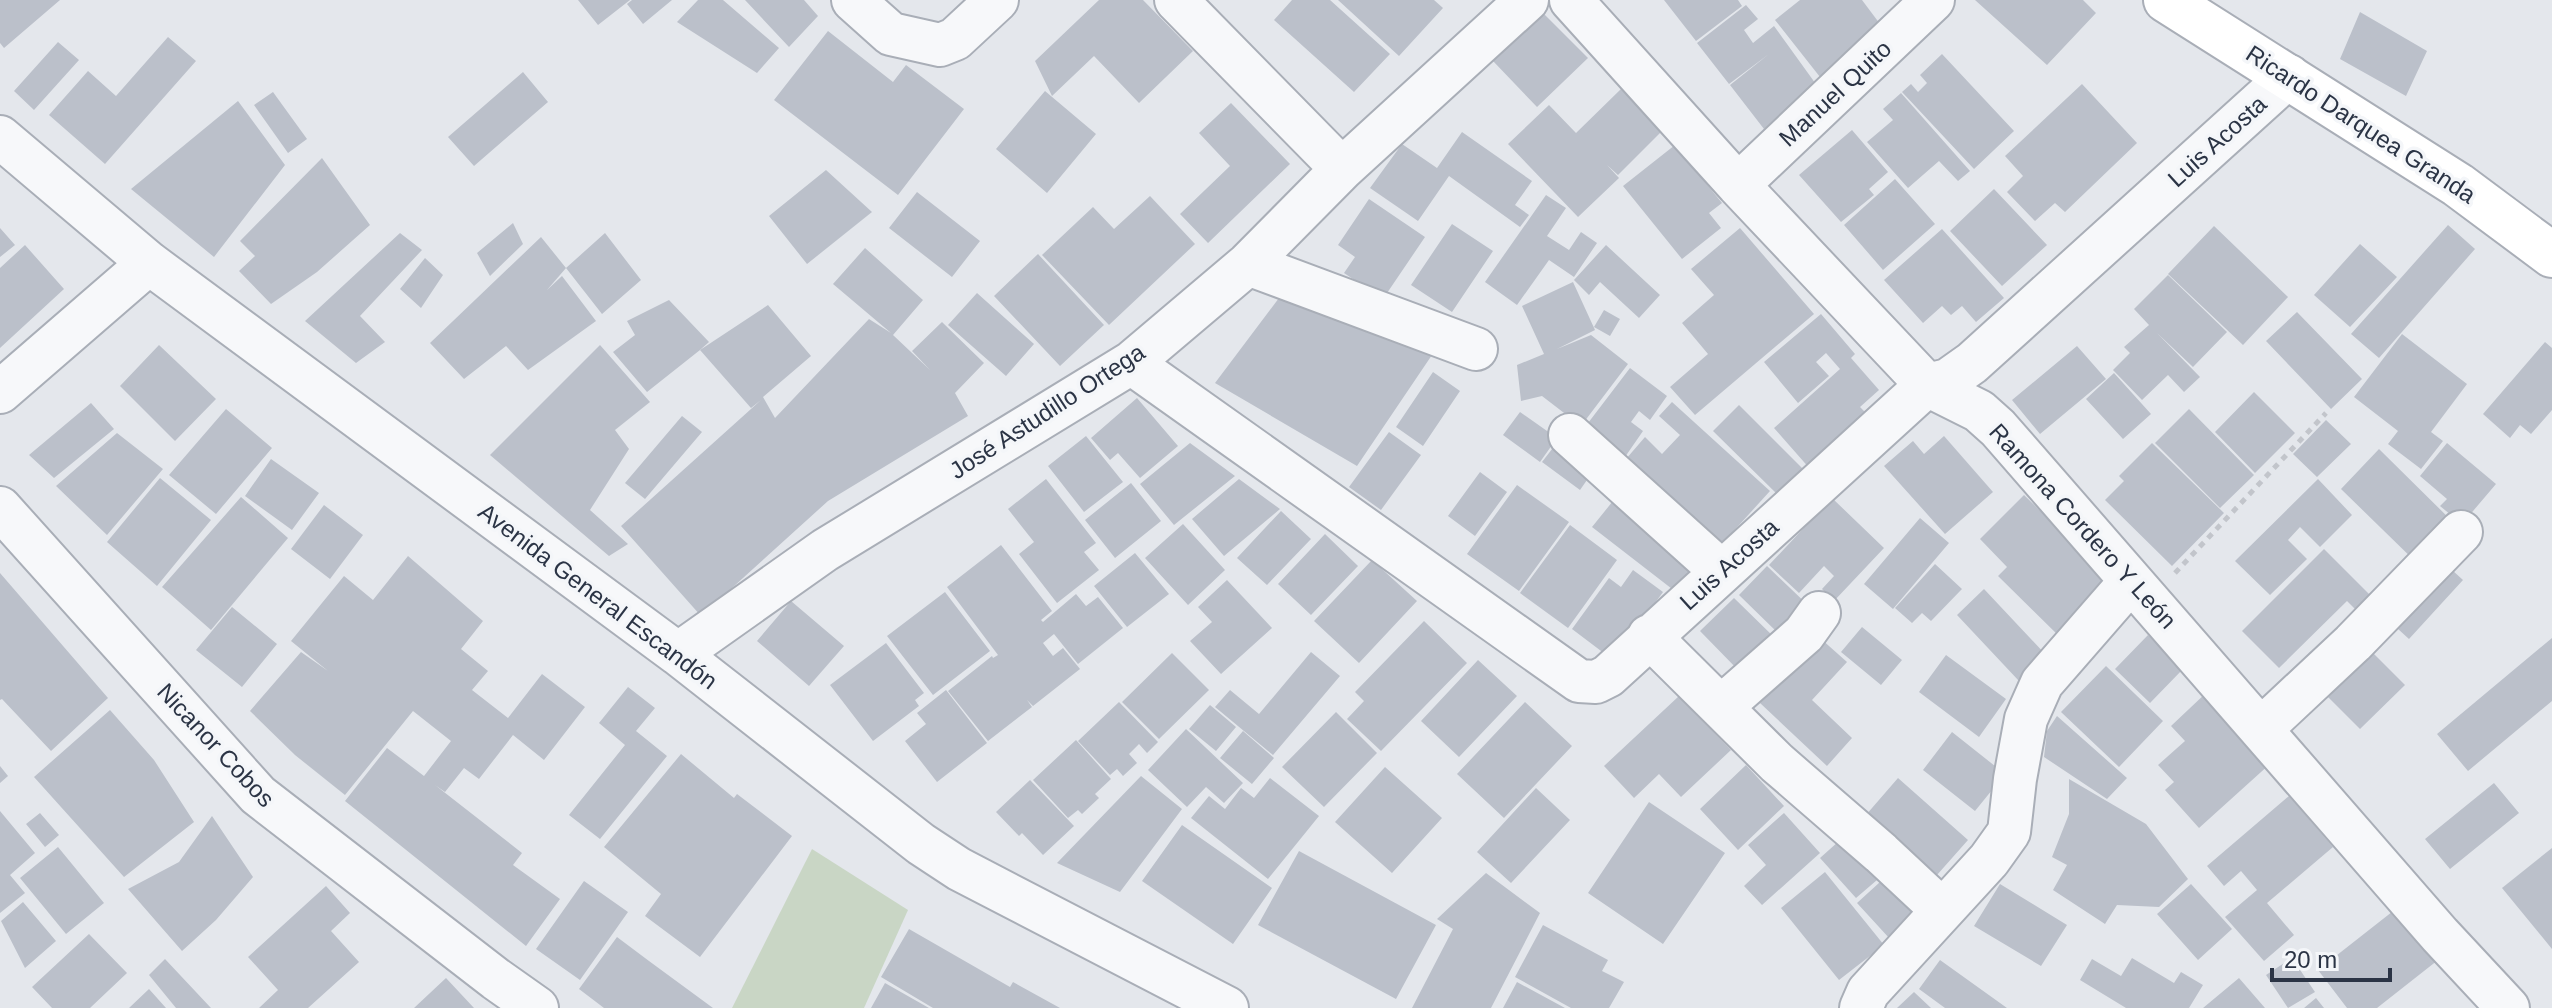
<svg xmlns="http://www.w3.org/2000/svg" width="2552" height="1008" font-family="Arial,sans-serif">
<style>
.green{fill:#c9d6c5}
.building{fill:#bbc0ca}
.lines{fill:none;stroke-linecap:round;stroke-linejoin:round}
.minor-casing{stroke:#a9aeb7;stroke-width:46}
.secondary-casing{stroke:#a9aeb7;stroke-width:48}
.path{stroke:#c2c5cb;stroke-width:5;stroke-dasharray:6 6;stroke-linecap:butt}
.minor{stroke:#f7f8fa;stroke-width:42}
.secondary{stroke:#fff;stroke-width:44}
.labels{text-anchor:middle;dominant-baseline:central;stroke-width:7;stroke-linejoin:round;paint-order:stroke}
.street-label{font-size:24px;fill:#2b3445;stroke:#f4f6f9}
</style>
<rect width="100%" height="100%" fill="#e4e7ec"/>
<path class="green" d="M812,849L908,910L864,1008H732Z"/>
<path class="building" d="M0,0H60L4,48L0,43Z
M578,0H630L598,25Z
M632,0H672L643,24L627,4Z
M698,0H723L779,48L757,73L677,22Z
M745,0H804L818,16L789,47Z
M1099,0H1143L1193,51L1139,103L1094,56L1052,96L1035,61Z
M1292,0H1330L1390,54L1354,92L1274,20Z
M1338,0H1434L1443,8L1399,56Z
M1664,0H1738L1742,6L1696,41Z
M1800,0H1862L1883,28L1820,77L1775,20Z
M1975,0H2083L2096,13L2047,65Z
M1746,5L1758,19L1744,30L1753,43L1774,26L1818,87L1764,129L1730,85L1769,54L1729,84L1697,43Z
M2360,12L2427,51L2406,96L2340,59Z
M1543,13L1588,58L1537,107L1493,61Z
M828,31L893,82L906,65L964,109L898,195L774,100Z
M168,37L196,61L105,164L49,115L88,71L116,96Z
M58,42L79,60L34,110L14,91Z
M1942,54L2014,131L1974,169L1902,92L1911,84L1918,92L1927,83L1920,75Z
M523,72L548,102L474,166L448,137Z
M2082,84L2137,143L2065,212L2055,203L2035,221L2007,192L2023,176L2005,156Z
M1621,89L1662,131L1618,175L1607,165L1619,178L1578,217L1508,144L1549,105L1576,133Z
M1045,91L1096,134L1047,193L996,149Z
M273,92L307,139L288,153L254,105Z
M1901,93L1970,171L1958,181L1939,161L1908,188L1867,142L1893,120L1883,109Z
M238,101L285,165L214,257L131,189Z
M1231,103L1290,164L1208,243L1180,214L1230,166L1199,133Z
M1852,130L1888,172L1869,189L1874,195L1841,222L1799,175Z
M1462,132L1532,181L1515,205L1529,215L1520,227L1449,176L1418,221L1370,188L1402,144L1437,168Z
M1675,145L1722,203L1709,213L1721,228L1682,259L1623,186Z
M322,158L370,225L317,272L271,304L239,271L255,256L240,241Z
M826,170L872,212L807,264L769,216Z
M1895,179L1935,224L1883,270L1844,225Z
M1994,189L2047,245L2002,286L1950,231Z
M917,192L980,241L952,277L889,228Z
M1546,195L1566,208L1547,236L1569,250L1581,232L1597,243L1574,277L1549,260L1517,305L1485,282Z
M1150,196L1195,244L1109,325L1042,255L1093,207L1114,229Z
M1369,199L1425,237L1383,299L1344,273L1355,257L1338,245Z
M513,223L523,244L490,276L477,253Z
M1452,224L1493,251L1452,312L1411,285Z
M2448,225L2475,249L2379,358L2351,334Z
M2214,226L2288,297L2243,345L2168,274Z
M0,228L15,245L0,257Z
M1740,228L1814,314L1695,415L1670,387L1708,354L1682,323L1714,295L1691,269Z
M1942,229L2004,298L1976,322L1962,306L1951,315L1942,306L1923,323L1884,280Z
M400,233L422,250L360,316L385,342L356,363L305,321Z
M605,233L641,280L602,314L566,268Z
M541,237L566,268L547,290L562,276L596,321L528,370L506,346L464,379L430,343Z
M2360,244L2397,277L2350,327L2314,295Z
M25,245L64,289L0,348V268Z
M1606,245L1660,295L1639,318L1600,282L1589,295L1574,280Z
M865,248L923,300L893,335L930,370L912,351L942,322L984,363L955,393L968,416L828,501L701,616L621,526L761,400L751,408L700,350L647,392L613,352L635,335L627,321L669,300L709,342L700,350L768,305L811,356L763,397L775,418L869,319L891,333L833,284Z
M1038,254L1104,325L1060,366L994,296Z
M425,258L443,275L421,308L400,289Z
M2168,275L2227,332L2193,367L2157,333L2200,377L2184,392L2168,375L2142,400L2113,370L2130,353L2124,347L2149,325L2134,309Z
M1573,282L1595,330L1557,349L1591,335L1628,364L1581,426L1542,396L1521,401L1517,365L1544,354L1522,306Z
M1288,286L1434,352L1357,466L1215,383Z
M977,293L1034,344L1006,376L948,325Z
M1604,310L1620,319L1610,336L1594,327Z
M2297,312L2362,379L2331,409L2266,341Z
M1821,314L1855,354L1851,358L1879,390L1860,407L1869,416L1811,470L1774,428L1840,369L1826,353L1816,362L1829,376L1798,403L1764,362Z
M2402,334L2467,384L2431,432L2443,441L2421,469L2388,444L2398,431L2354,397Z
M2545,342L2552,348V410L2531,434L2520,425L2510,438L2483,414Z
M159,345L216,399L175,441L120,386Z
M600,345L650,402L615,430L629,449L590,510L628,544L609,556L490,455Z
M2077,346L2106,379L2040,434L2012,400Z
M1630,368L1667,396L1650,420L1639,411L1631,422L1643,431L1625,457L1585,427Z
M1433,372L1460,391L1423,446L1396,427Z
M2114,373L2151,414L2123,439L2086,399Z
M2254,392L2295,433L2255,473L2215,432Z
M1137,398L1178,446L1140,478L1118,453L1110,460L1091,438Z
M1672,402L1770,491L1720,546L1626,459L1645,437L1662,454L1680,435L1659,416Z
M91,403L114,429L54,478L29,455Z
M1739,405L1805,471L1779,496L1713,431Z
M226,409L272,448L216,514L169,475Z
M2189,409L2254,475L2220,508L2155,443Z
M1520,412L1557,438L1540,462L1503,435Z
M682,416L702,432L645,499L625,483Z
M2326,420L2351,444L2317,477L2293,454Z
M1389,432L1421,455L1381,510L1349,487Z
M117,433L163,469L107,535L56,486Z
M1086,436L1123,482L1084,512L1048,466Z
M1944,436L1993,492L1945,534L1884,466L1913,441L1924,454Z
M1559,440L1596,467L1580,490L1542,462Z
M1190,443L1235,476L1174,525L1140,484Z
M2152,443L2224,513L2172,566L2105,500L2124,481L2119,476Z
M2447,443L2496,484L2462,524L2440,506L2447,499L2420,476Z
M2379,449L2460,529L2422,568L2341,489Z
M271,459L319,493L292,530L245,496Z
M1480,472L1507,492L1475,536L1448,516Z
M160,478L211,520L157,586L107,542Z
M1046,479L1096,543L1084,552L1099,570L1057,603L1019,554L1034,542L1008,509Z
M1239,479L1280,509L1224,556L1192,519Z
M2318,479L2352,515L2320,547L2300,527L2288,540L2307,559L2270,595L2235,561Z
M1131,483L1161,521L1115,558L1085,520Z
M1517,485L1569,522L1519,591L1467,554Z
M2024,495L2117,586L2063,640L1998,576L2007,567L1980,539Z
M1617,496L1700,559L1676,592L1592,527Z
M241,497L288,538L211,630L162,587Z
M1832,498L1884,548L1834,601L1822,589L1834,576L1824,566L1799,593L1769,565Z
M324,505L363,535L330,579L291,549Z
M1281,511L1311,539L1267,585L1237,558Z
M1920,518L1949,543L1893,609L1864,584Z
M1183,524L1225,570L1188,605L1145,558Z
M1570,525L1617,560L1568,628L1520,593Z
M1325,534L1358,566L1311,615L1278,584Z
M1001,545L1052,611L1041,620L1043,622L1076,594L1086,606L1098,597L1123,628L1078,664L1054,634L1043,643L1053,656L1063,648L1080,669L1033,706L1027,700L1032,707L988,741L948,691L992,656L993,658L998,655L947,587Z
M2324,549L2383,608L2369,623L2347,601L2279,668L2242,631Z
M1135,553L1169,594L1127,627L1094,586Z
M408,556L483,621L461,649L488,671L472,690L508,718L542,674L585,707L544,760L513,735L479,779L464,768L445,792L435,785L522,853L513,865L560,899L526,946L345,801L387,748L424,776L451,741L413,711L345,795L295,755L250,711L301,652L328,671L291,641L344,576L373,600Z
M2440,559L2463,580L2409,639L2386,618Z
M1372,560L1417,601L1359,663L1314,621Z
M1935,564L1962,589L1931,621L1922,613L1912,623L1895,608Z
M1767,566L1813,610L1784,639L1739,595Z
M1633,570L1663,592L1613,660L1572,629L1609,578L1621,587Z
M0,573L108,698L51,751L2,699L0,700Z
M1227,580L1272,628L1221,674L1190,641L1212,622L1198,607Z
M1984,589L2046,655L2019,681L1957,615Z
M945,592L990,651L933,695L887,636Z
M1734,598L1776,639L1741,673L1700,631Z
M791,601L844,646L809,686L757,641Z
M232,607L277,644L242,687L196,650Z
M1424,621L1467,663L1381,751L1347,719L1364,701L1355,692Z
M1862,627L1902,660L1881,685L1841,652Z
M2148,635L2183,669L2150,703L2115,669Z
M1820,638L1847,662L1812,700L1852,738L1827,766L1760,703Z
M2552,638V701L2468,771L2437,734Z
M2362,642L2405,685L2360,729L2317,686Z
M886,643L924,693L915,700L919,706L873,741L830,685Z
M1311,652L1340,676L1273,755L1215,707L1230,690L1259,714Z
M1172,653L1209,690L1159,739L1122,702Z
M1946,655L2006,699L1979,737L1919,692Z
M1478,660L1517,696L1459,757L1421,721Z
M2106,666L2163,721L2119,767L2061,712Z
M628,687L655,708L636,731L667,756L600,839L569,815L625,745L599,723Z
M946,690L987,743L937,782L905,741L926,724L917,713Z
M2207,692L2271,763L2199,828L2165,790L2174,782L2158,765L2185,741L2171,726Z
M1679,696L1731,750L1681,797L1659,774L1634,798L1604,766Z
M1119,702L1158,742L1147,753L1139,744L1129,754L1137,763L1123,776L1117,769L1110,775L1078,741Z
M1525,702L1572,746L1504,818L1457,774Z
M1210,705L1236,727L1216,751L1189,729Z
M110,710L154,760L194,822L124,877L34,777Z
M1336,712L1377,753L1324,807L1282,767Z
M2057,716L2127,778L2107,799L2044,757L2047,731Z
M1186,729L1243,783L1224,803L1206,787L1187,807L1148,770Z
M1243,731L1274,758L1252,784L1220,758Z
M1952,732L2005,774L1975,811L1923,770Z
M1076,740L1111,779L1095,794L1099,798L1082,814L1078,810L1068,818L1033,780Z
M681,754L734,798L737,794L792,836L700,957L645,916L661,894L604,847Z
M1746,765L1784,806L1738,850L1700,809Z
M0,766L8,776L0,783Z
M1385,767L1442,818L1392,873L1335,822Z
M1141,776L1182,809L1120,892L1057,863Z
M1270,778L1319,816L1268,879L1191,818L1209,796L1225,809L1241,788L1254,798Z
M1898,778L1968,840L1929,884L1859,823Z
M2069,779L2146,824L2188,879L2159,907L2117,905L2105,924L2053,890L2067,865L2052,857L2069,814Z
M1030,780L1074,826L1043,855L1022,833L1019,836L996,812Z
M2494,783L2519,813L2450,869L2425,839Z
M1536,788L1570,820L1511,883L1477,852Z
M2289,796L2333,847L2267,903L2294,935L2264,961L2225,917L2257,890L2241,871L2224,886L2207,866Z
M1649,802L1725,853L1663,944L1588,893Z
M0,811L35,853L10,875L25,893L0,913Z
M40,813L59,835L45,847L26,824Z
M1784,813L1820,853L1762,905L1744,886L1766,865L1748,845Z
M212,816L253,877L216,920L182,951L128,889L179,862Z
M1182,825L1272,888L1233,944L1142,881Z
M1848,833L1884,874L1856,898L1820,858Z
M58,847L104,903L66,934L20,878Z
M2552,848V949L2502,888Z
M1299,851L1436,925L1396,999L1258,925Z
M1825,872L1884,945L1839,980L1781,908Z
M1891,872L1924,908L1890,939L1857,903Z
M1486,873L1540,913L1491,1008H1412L1453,929L1437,919Z
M584,881L628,912L580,980L536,949Z
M2000,884L2067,925L2041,966L1974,926Z
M2191,884L2232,929L2198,960L2157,914Z
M326,886L350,913L331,931L359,962L308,1008H259L278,990L248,957Z
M23,902L56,941L25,968L1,921Z
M2397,908L2438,960L2377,1008H2347L2318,970Z
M1543,925L1608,960L1602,971L1624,982L1609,1008H1571L1515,977Z
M909,929L1010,987L1013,982L1060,1008H933L881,977Z
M89,934L127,973L90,1008H52L32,987Z
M617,937L649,961L713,1008H604L579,989Z
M2132,958L2174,983L2181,972L2203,985L2189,1008H2126L2080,980L2092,959L2121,976Z
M2292,958L2315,992L2288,1008L2266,975Z
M165,959L211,1008H176L149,975Z
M1940,960L2007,1008H1945L1919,989Z
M446,978L474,1008H414Z
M2239,978L2265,1008H2203Z
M1517,982L1565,1008H1503Z
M885,983L929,1008H871Z
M149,989L166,1008H129Z
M1914,992L1931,1008H1897Z
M2316,998L2324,1008H2304Z"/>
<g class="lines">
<defs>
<path id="minor" d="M853,0L891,34L940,45L955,39L997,0
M1176,0L1342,169
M1571,0L1738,185L1927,385L1979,411L1998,428L2440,935L2508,1008
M0,137L149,263L678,654L921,844L959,869L1227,1008
M1738,185L1933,0
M1248,264L1476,349
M1131,363L1579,681L1596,682L1608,676L1927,385L1948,380L1972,363L2289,76
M0,392L149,263
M1570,435L1721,571
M0,508L258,795L496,979L537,1008
M1649,636L1777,763L1881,853L1942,910
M678,654L825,550L1131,363L1248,264L1342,169L1527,0
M1721,707L1804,634L1819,613
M2261,729L2353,643L2461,532
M1861,1008L1868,992L1989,860L2009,832L2015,779L2026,719L2042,683L2130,582"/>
<path id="secondary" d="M2166,0L2458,185L2552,255"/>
</defs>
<use href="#minor" class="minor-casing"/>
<use href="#secondary" class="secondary-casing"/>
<path class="path" d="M2175,573L2326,413"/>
<use href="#minor" class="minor"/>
<use href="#secondary" class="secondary"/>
</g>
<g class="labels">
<g class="street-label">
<text transform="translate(1835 93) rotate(-43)">Manuel Quito</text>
<text transform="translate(2361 124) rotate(33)">Ricardo Darquea Granda</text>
<text transform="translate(2217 141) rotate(-42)">Luis Acosta</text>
<text transform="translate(1047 411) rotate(-33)">José Astudillo Ortega</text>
<text transform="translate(2083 526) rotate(48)">Ramona Cordero Y León</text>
<text transform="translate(1729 564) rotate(-42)">Luis Acosta</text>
<text transform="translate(598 596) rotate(37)">Avenida General Escandón</text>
<text transform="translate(216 745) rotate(47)">Nicanor Cobos</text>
</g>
</g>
<path d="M2272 968v12h118v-12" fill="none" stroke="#2b3445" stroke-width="4"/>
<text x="2284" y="968" font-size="24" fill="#2b3445" stroke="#f4f6f9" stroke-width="6" paint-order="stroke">20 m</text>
</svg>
